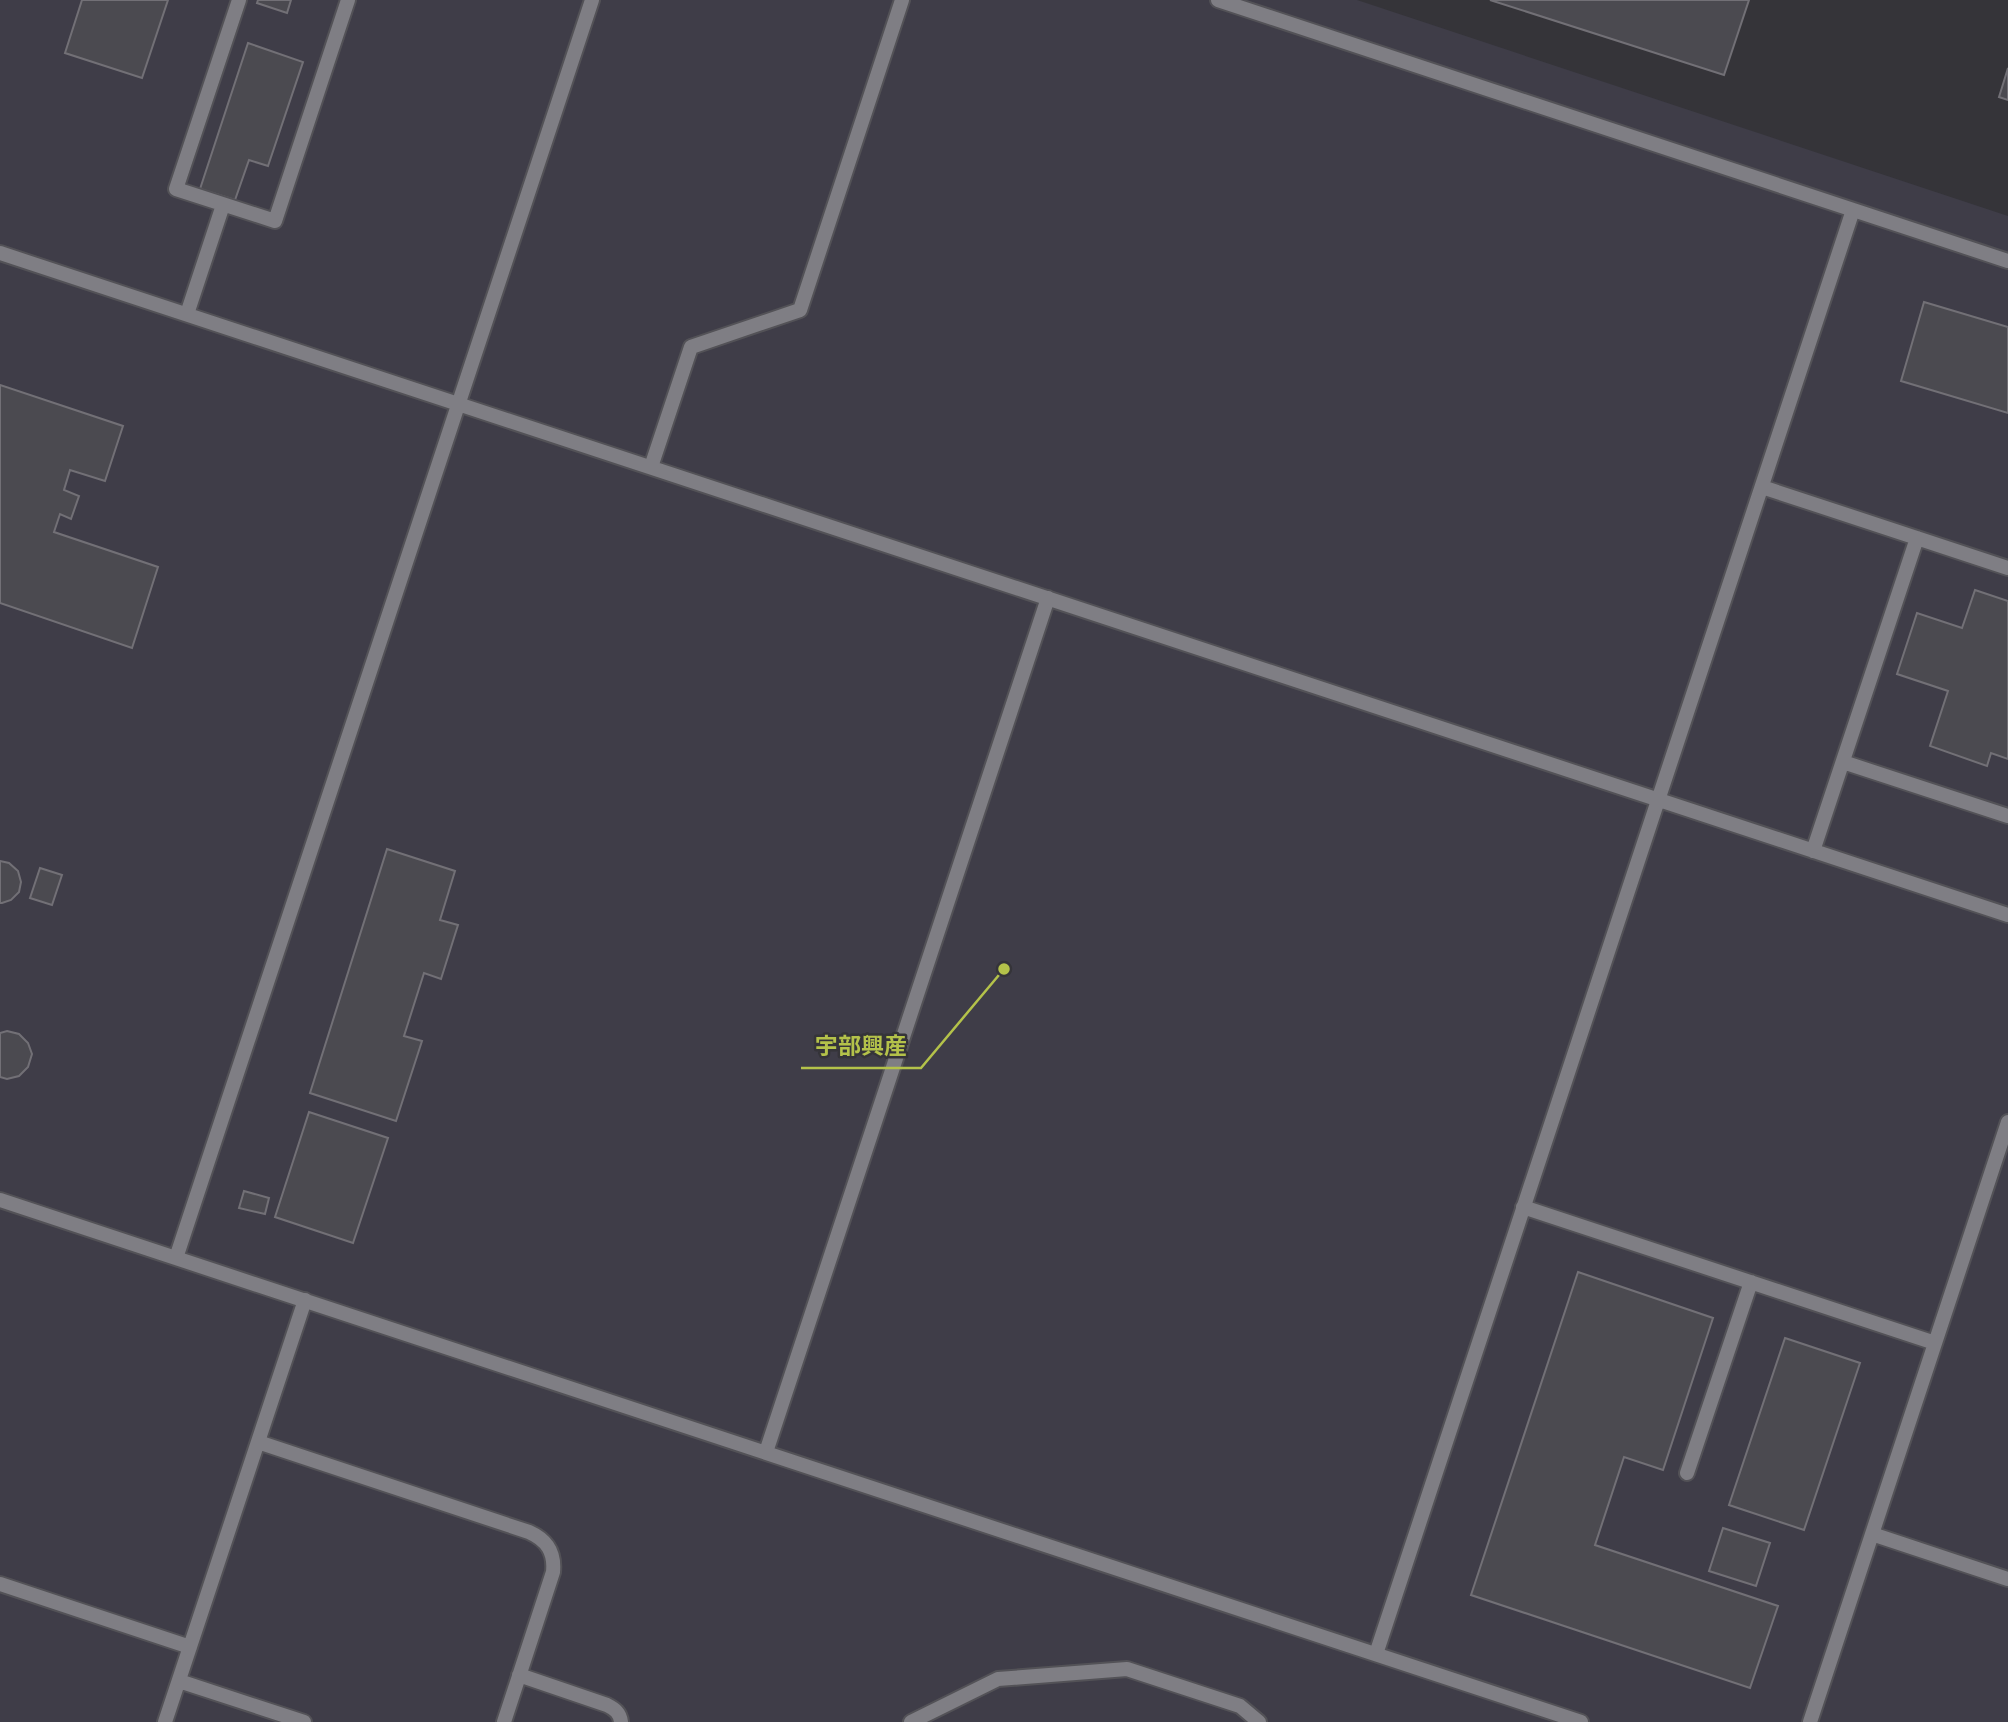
<svg xmlns="http://www.w3.org/2000/svg" width="2008" height="1722" font-family="Signika,'Noto Sans JP',sans-serif">
<style>
.built{fill:#3f3d48}
.building{fill:#4b4a50;stroke:#727076;stroke-width:2}
.lines{fill:none;stroke-linecap:round;stroke-linejoin:round}
.service-casing{stroke:#535257;stroke-width:18}
.service{stroke:#7f7e84;stroke-width:14}
.leader{fill:none;stroke:#b4c24a;stroke-width:2.5}
.callout-dot{fill:#b4c24a;stroke:#353439;stroke-width:2.5}
.callout-label{font-size:23px;text-anchor:middle;font-weight:bold;fill:#b4c24a;stroke:#353439;stroke-width:5;stroke-linejoin:round;paint-order:stroke}
</style>
<rect width="100%" height="100%" fill="#353439"/>
<path class="built" d="M0,0H1357L2008,216V1722H0Z"/>
<path class="building" d="M82,0H168L142,78L65,53Z
M258,0H291L287,13L257,3Z
M1490,0H1749L1724,75Z
M248,43L303,62L268,166L249,160L235,200L200,189Z
M2008,68V100L1999,97Z
M1924,302L2008,327V413L1901,381Z
M0,385L123,426L105,481L70,470L64,490L79,496L71,519L60,514L54,532L158,567L132,648L0,603Z
M1975,590L2008,601V759L1991,753L1987,766L1930,746L1948,691L1897,674L1917,613L1962,628Z
M387,849L455,871L440,920L458,925L441,979L424,973L404,1036L422,1041L396,1121L310,1093Z
M0,861L9,863L18,871L21,882L19,892L11,900L2,903H0Z
M40,868L62,875L52,905L30,898Z
M7,1031L19,1034L28,1043L32,1054L28,1067L19,1076L7,1079L0,1077V1033Z
M309,1112L388,1138L353,1243L275,1217Z
M244,1191L269,1198L265,1214L239,1208Z
M1578,1272L1713,1318L1663,1470L1624,1457L1595,1545L1778,1606L1750,1688L1471,1595Z
M1785,1338L1860,1363L1804,1530L1729,1505Z
M1723,1528L1770,1543L1756,1586L1709,1571Z"/>
<g class="lines">
<defs>
<path id="service" d="M239,0L176,189L275,221L348,0
M1218,0L2008,261
M0,253L2008,915
M187,314L223,205
M651,467L691,347L800,310L902,0
M1762,487L2008,568
M1843,762L2008,816
M1813,851L1917,538
M0,1200L1581,1722
M1523,1207L1935,1343
M176,1258L592,0
M258,1442L529,1532C547,1540 555,1552 553,1572L504,1722
M766,1452L1048,598
M1687,1473L1751,1282
M1872,1534L2008,1579
M0,1584L190,1647
M1376,1654L1853,210
M519,1675L607,1705C615,1709 620,1713 621,1722
M179,1681L304,1722
M165,1722L305,1300
M911,1722L998,1679L1127,1669L1240,1706L1259,1722
M1810,1722L2008,1122"/>
</defs>
<use href="#service" class="service-casing"/>
<use href="#service" class="service"/>
</g>
<path class="leader" d="M1004 969L921 1068H801"/>
<circle class="callout-dot" cx="1004" cy="969" r="7"/>
<g class="callout-label">
<text x="861" y="1054">宇部興産</text>
</g>
</svg>
